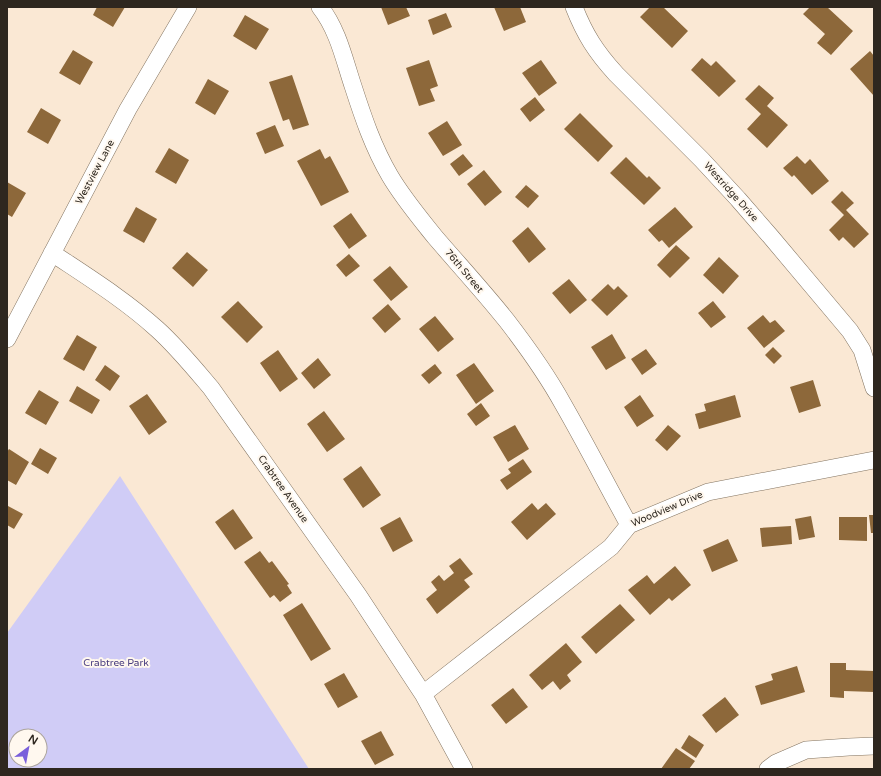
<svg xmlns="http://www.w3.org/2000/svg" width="881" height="776" font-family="'Varela Round',sans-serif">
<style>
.green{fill:#d0ccf6;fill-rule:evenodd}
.building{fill:#8d683a}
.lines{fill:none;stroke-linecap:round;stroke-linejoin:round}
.minor-casing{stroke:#837461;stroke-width:18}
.minor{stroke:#fff;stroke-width:17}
.labels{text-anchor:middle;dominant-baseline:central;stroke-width:4;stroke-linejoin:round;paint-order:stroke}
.street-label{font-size:10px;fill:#2e271f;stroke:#fff8ef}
.park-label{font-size:10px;fill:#483c7f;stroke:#fff8ef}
</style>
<rect width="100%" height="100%" fill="#fae8d4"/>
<path class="green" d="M120,476L309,769H7V633ZM16,736H40V760H16Z"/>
<path class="building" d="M97,7H125L113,27L93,15Z
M381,7H406L410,16L388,25Z
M494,7H520L526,22L504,31Z
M650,7H663L688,31L672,48L640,17Z
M810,7H827L853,31L831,55L817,43L825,34L803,14Z
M446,13L452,27L433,35L428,20Z
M245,15L269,29L256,50L233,36Z
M73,50L93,62L80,85L59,73Z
M870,51L874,56V96L850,69Z
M702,58L711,66L716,61L736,81L719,97L691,70Z
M429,60L438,86L430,89L435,101L419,106L406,68Z
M541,60L557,83L539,96L522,73Z
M292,75L309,125L293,130L289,119L283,121L269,82Z
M208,79L229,91L215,115L195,103Z
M759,85L774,98L767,106L788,125L767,148L747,129L761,114L745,99Z
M535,97L545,110L530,122L520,109Z
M41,108L61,120L48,144L27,132Z
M580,113L613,146L598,162L564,129Z
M447,121L462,145L443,156L428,133Z
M275,125L284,146L265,154L256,133Z
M169,148L189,160L176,184L155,172Z
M320,149L325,159L330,156L349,192L321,206L297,161Z
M463,154L473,166L459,176L450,164Z
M797,156L805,164L810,159L829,181L812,195L794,175L792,177L783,168Z
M626,157L647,178L649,176L661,188L644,205L610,173Z
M484,170L502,192L485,206L467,184Z
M7,182L26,193L12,217L7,214Z
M526,185L539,196L528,208L515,197Z
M842,191L854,203L846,210L869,234L854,248L843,237L839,241L829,230L844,215L831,202Z
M136,207L157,219L144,243L123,231Z
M675,207L693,227L669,248L662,240L659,242L648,230Z
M351,213L367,236L349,249L333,226Z
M528,227L546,249L529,263L512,241Z
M676,245L690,258L670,278L657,265Z
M187,252L208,270L193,287L172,268Z
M349,254L360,266L346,277L336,265Z
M719,257L739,276L723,294L703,275Z
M390,266L408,287L391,301L373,280Z
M569,279L587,300L570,314L552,293Z
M608,284L614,290L618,286L628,296L607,316L591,300Z
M238,301L263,327L247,343L221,317Z
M713,301L726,317L711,328L698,313Z
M388,304L401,319L385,333L372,318Z
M763,315L770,323L775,320L785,331L764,348L747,328Z
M435,316L454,339L438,352L419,329Z
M612,334L626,358L606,370L591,347Z
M77,335L97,347L84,371L63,359Z
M773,347L782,356L774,364L765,355Z
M646,349L657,364L642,375L631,359Z
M278,350L298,379L280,392L260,363Z
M318,358L331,375L314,389L301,373Z
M474,363L494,391L476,404L456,375Z
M435,364L442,373L429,384L421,375Z
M105,365L120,376L110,391L95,380Z
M813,380L821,406L799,413L790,387Z
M77,386L100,400L92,414L69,401Z
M39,390L59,402L46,425L25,413Z
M147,394L167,422L149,435L129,406Z
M640,395L654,416L637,427L624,407Z
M735,395L741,417L699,429L695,414L706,411L704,404Z
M481,403L490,416L476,426L467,414Z
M324,411L345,439L327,452L307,424Z
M515,425L529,449L508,462L493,437Z
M668,425L681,436L667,451L655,440Z
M40,448L57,458L48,474L31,464Z
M9,449L29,462L16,485L7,480V452Z
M523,459L532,472L507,490L500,480L511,473L508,469Z
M361,466L381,495L363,508L343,479Z
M532,503L538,510L546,503L556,514L527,540L511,522Z
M8,506L23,514L14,529L7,525V508Z
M233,509L253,538L235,550L215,522Z
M869,515H874V533H871Z
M811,516L815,537L799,540L795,519Z
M400,517L413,541L393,552L380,528Z
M839,517H867V541L839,540Z
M791,526L792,544L762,547L760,528Z
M728,539L738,561L712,572L703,550Z
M260,551L269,563L272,561L289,584L287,585L292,593L280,602L274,595L270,598L244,562Z
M460,558L473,574L464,580L470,587L437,614L426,599L437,590L431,582L439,575L444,581L454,573L449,566Z
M675,566L691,585L672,601L669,598L650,615L628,590L647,575L654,584Z
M302,603L331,649L311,661L283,615Z
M620,604L635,620L596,654L581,637Z
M566,643L582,662L567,675L571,681L560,690L553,681L542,690L529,675Z
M830,663H846V670L874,671V692L844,691V698L830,697Z
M797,666L805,692L761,705L755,686L773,680L771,674Z
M344,673L358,697L338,708L324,684Z
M513,688L528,707L506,724L491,705Z
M725,697L739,715L716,733L702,715Z
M381,731L394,755L375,765L361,741Z
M689,735L704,745L696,758L681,748Z
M676,748L695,761L689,769H661Z"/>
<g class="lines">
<defs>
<path id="minor" d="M320,7C338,30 344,59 353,86C363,117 373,147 390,176C403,198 419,217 435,237C459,265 484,292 507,321C527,347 547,375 563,404C586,444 607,485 629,525
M574,7C585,35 596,52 616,74L702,160L738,199L771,237L850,331L862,350L874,388
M52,253C88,277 125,300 157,329C177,347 194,368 211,388L358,595L423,694L464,769
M7,339L128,109L188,7
M423,694L611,547L629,525L708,492L874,460
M768,769L776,763L806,750L849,747L874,746"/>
</defs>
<use href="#minor" class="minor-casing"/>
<use href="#minor" class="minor"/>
</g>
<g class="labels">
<g class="street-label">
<text transform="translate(95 172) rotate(-62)">Westview Lane</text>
<text transform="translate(731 192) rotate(48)">Westridge Drive</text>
<text transform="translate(464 271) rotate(50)">76th Street</text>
<text transform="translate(283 489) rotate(55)">Crabtree Avenue</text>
<text transform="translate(667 509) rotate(-23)">Woodview Drive</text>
</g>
<g class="park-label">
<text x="116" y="663">Crabtree Park</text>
</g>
</g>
<rect width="881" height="776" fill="none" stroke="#2e271f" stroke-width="16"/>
<g transform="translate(28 748) rotate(32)"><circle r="19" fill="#fff8ef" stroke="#aba49c"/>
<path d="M0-3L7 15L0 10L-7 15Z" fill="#7a60db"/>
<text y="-6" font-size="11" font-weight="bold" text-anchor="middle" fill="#2e271f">N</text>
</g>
</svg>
